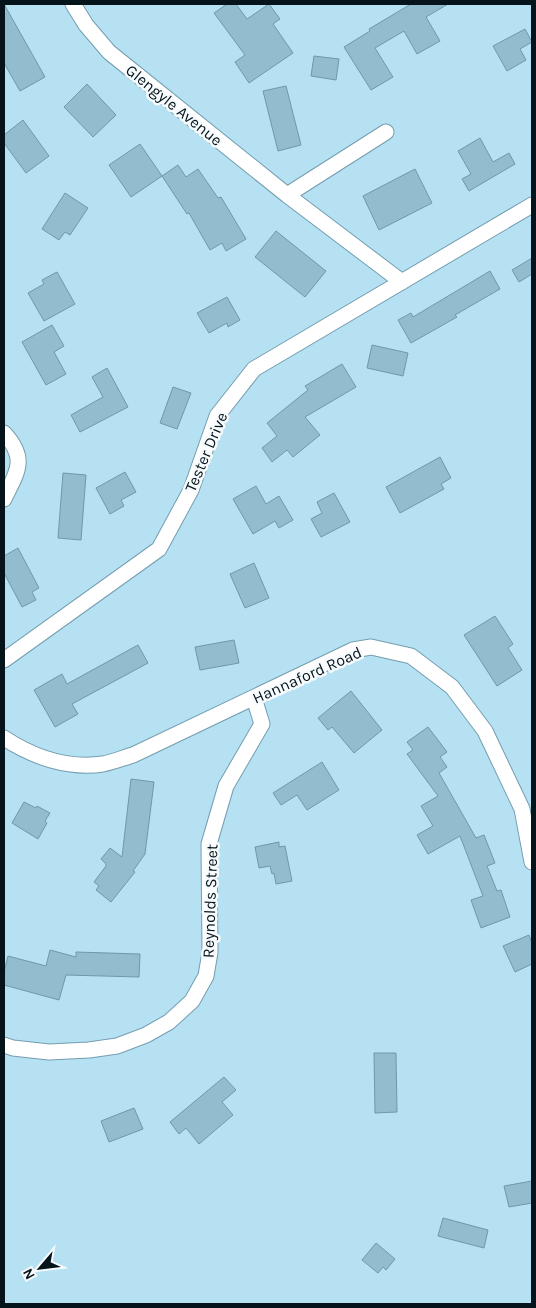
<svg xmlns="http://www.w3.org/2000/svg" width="536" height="1308" font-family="Karla,sans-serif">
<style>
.building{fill:#92bdce;stroke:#6f99a9}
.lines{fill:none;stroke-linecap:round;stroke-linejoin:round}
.minor-casing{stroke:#749eaf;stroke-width:17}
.minor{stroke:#fff;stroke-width:15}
.labels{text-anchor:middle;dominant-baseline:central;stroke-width:5;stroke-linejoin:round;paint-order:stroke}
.street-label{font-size:16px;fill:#04141a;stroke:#f7fbfd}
</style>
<rect width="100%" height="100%" fill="#b5e1f3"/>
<path class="building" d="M4,4L45,77L20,91L4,63Z
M227,4H236L247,19L269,4L280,19L273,24L293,53L249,83L235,62L245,55L214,13Z
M411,4H448L426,17L440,41L417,54L404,31L375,48L393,77L371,90L344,47L370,31L369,29Z
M525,29L532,42L520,49L526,60L507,71L493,46Z
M314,56L339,59L336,80L311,76Z
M87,84L116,115L93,137L64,107Z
M286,86L301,145L278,151L263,91Z
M23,120L49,156L26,173L4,143V135Z
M480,138L493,162L509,153L515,164L469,191L462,179L471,174L458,151Z
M140,144L162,176L131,197L109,165Z
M178,165L186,177L198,169L218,198L221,197L246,239L226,251L222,243L210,250L189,213L187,214L162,176Z
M415,169L432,203L379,230L363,196Z
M65,193L88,208L70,235L65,232L59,240L42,229Z
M276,231L326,271L305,297L255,257Z
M532,258V274L519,282L512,270Z
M490,271L500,289L455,315L457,317L411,343L398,320L411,313L413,317Z
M57,272L75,304L44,321L28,293L44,284L42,280Z
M227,297L240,320L228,327L227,323L209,333L197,313Z
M52,325L64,346L54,352L66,374L46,385L22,342Z
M372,345L408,353L403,376L367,368Z
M342,364L356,387L305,417L320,435L293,457L287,450L272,462L262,448L277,436L267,423L308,390L305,386Z
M107,368L128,407L80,432L71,415L103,397L92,377Z
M173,387L191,393L177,429L160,423Z
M440,457L451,478L441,484L444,489L400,513L386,487Z
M125,472L136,492L121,500L124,506L110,514L96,488Z
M63,473L86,475L81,540L58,538Z
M256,486L266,504L279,496L293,520L279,528L275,521L253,534L233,499Z
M334,493L350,522L321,537L311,519L322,513L317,502Z
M18,548L39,588L32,592L36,600L22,607L4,573V556Z
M254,563L269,598L245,608L230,574Z
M495,616L513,644L508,648L522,670L497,686L464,635Z
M234,640L239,663L200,670L195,647Z
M138,645L148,663L72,704L78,714L55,727L34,690L62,674L67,684Z
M351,691L382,730L354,753L332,727L328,730L318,718Z
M428,727L447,752L440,757L447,767L439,773L476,838L484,835L495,863L487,866L497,891L501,890L510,917L481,928L471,900L483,896L460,836L428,854L417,835L433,826L421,806L438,796L407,754L413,750L407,742Z
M322,762L339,790L307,810L297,795L281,805L273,793Z
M131,779L154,782L145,854L133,871L135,872L111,902L96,890L99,886L94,882L106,866V864L101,859L110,848L122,857Z
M24,802L36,808L37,806L50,813L45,821L47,823L38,839L12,823Z
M279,842V847L285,846L292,881L276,884L274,873L272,874L270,866L259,868L255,847Z
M529,935L532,943V964L515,972L503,946Z
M50,950L76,957V952L140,954L139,977L66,975L59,1000L4,985V972L8,956L46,966Z
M374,1053H396L397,1112L375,1113Z
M224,1077L236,1090L222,1102L233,1115L199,1144L186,1128L179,1134L170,1122Z
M134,1108L143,1129L109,1142L101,1121Z
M532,1181V1203L509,1207L504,1186Z
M443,1218L488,1230L484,1248L438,1236Z
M376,1243L395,1259L386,1270L383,1267L378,1273L362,1260Z"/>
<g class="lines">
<defs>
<path id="minor" d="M73,4L86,25L109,52L287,195L402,282
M287,195L386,132
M4,433C28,459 17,472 4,499
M4,660L159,549L191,490L217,416L254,369L532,205
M4,738C33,757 68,769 103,764C113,762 123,758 133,755L353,650L371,647L411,656L452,687L485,731L522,809L532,862
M4,1045L13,1048L49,1052L89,1050L117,1046L146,1035L169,1022L192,1001L206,976L210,952L209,844L226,786L262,724L254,698"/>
</defs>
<use href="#minor" class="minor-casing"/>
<use href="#minor" class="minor"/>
</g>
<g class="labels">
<g class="street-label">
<text transform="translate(174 105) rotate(39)">Glengyle Avenue</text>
<text transform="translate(206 452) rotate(-67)">Tester Drive</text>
<text transform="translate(307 675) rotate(-24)">Hannaford Road</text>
<text transform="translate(210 901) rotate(-88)">Reynolds Street</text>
</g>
</g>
<rect width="536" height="1308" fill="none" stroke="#04141a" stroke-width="10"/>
<g transform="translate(40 1268) rotate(242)" stroke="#f7fbfd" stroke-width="4" paint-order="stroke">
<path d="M0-4L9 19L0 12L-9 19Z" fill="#04141a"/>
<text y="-8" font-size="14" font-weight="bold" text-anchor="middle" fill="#04141a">N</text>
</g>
</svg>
